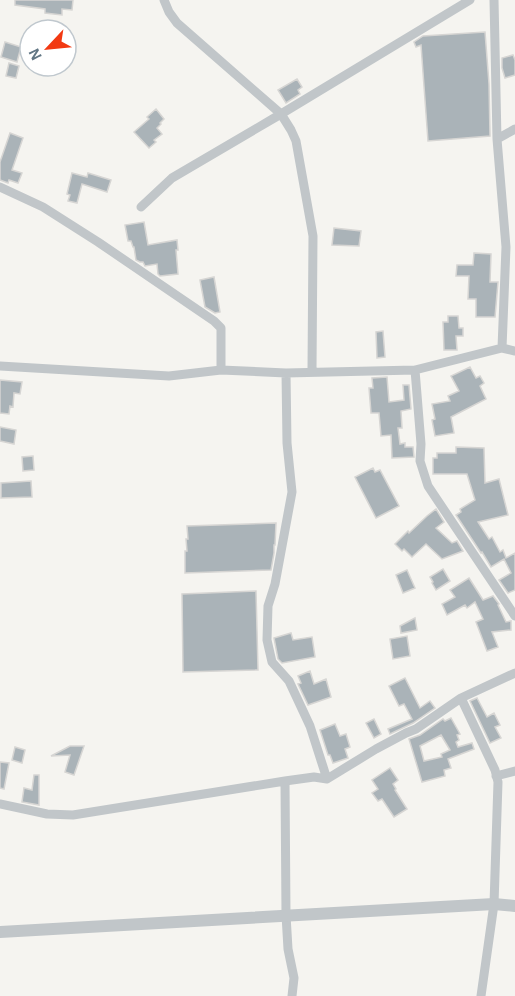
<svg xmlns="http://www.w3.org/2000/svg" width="515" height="996" font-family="'Alegreya Sans',sans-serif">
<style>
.building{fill:#aab3b8;stroke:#d6d5d3;stroke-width:1.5;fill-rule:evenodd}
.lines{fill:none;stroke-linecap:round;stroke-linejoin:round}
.minor{stroke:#c1c6c9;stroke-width:9}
.tertiary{stroke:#c1c6c9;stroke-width:12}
</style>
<rect width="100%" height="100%" fill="#f5f4f0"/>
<path class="building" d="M15,0H73L72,10L62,9V15L45,13V9L15,5Z
M485,32L489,84L490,136L428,141L421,45L416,47L414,42L423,36Z
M5,42L21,47L17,62L1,57Z
M513,55L515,60V75L505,78L502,68V58Z
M9,63L19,66L16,78L6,76Z
M297,79L302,87L298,90L300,94L286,103L278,90Z
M156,109L164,119L160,123L161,124L157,128L162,134L154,140L156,142L149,148L134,132L149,119L147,117Z
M10,133L23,138L12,170L22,173L18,183L9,180L8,183L0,180V162Z
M72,173L87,177L88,173L111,180L107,192L82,184L77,203L68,201L70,195L67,194Z
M144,222L148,245L177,240L178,250H176L178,274L160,276L158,274L157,264L145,266L143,262H140L136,260L134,247H133L131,241H128L125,225Z
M334,228L361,231L359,246L332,245Z
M474,253L491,254L490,282H498L495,317H476V299H468L469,276H456L457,265H473Z
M214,277L220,312L215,313L205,307L200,280Z
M448,316H458L459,328H463V336H456L457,350H444L443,322H448Z
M383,331L385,357L377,358L376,332Z
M470,367L476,378L480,376L484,383L480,386L486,399L451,417L454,433L435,436L432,420L435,419L432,404L450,401L448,396L459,391L451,376Z
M387,377L389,402L404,400L403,385H409L411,409L401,411L402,428H398L400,444L405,443V447H413L414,457L392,458L391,435L381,436L379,413H371L369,388H373L372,378Z
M0,380L22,382L20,394L14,393L13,407L10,406L9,414L0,413Z
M0,427L16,430L14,444L0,441Z
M456,447L484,448L485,483L499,479L508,515L478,522L489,539L492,537L500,552L503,550L506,558L515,553V590L508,593L499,580L511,573L504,559L491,567L482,552L481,553L456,515L461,512L460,509L475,500L467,474H433V458H437V453H456Z
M33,456L34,470L23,471L22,457Z
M373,468L375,472L380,470L399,506L376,518L355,477Z
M31,481L32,497L1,498V483Z
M436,509L444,522L436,528L452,543L457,541L463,551L442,559L426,544L412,557L404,549L402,551L395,544L408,531L409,533L427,516Z
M276,523L275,545H274V553L271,570L185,573V551H187L186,539H188L187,526Z
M443,569L450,581L436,590L432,583L433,582L430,577Z
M407,570L415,588L403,593L396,575Z
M469,578L483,600L493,596L499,604L498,605L506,622L511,621V630L492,632L498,647L487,651L476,622L483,619L475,602L467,608L465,605L447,615L442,604L455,597L450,590Z
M256,591L258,670L183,672L182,594Z
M415,618L417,630L401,633L400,626Z
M291,633L293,640L312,637L315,657L282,663L278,659L274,638Z
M407,636L410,656L393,659L390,639Z
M310,671L314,684L326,679L331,697L308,705L298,684L301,683L298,676Z
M405,678L420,708L430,701L435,708L413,723L390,734L388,729L412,719L404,704L399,706L389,686Z
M477,698L487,717L494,713L500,725L495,727L501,738L490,743L470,701Z
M451,718L460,734L457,735L459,740L456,742L458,747L472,743L474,749L448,759L451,768L444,770L445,776L422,782L409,739L420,735L443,719L445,721ZM441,735L450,750L441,754L442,757L424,761L420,746Z
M374,719L381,734L374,738L366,723Z
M335,724L340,736L346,734L350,747L345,749L348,758L333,763L330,755H328L320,730Z
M70,746H84L74,775L65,772L70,755L51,756Z
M15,747L25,750L22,763L12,760Z
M0,762L9,763L4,789L0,788Z
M390,768L398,780L393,784L396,789L395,790L407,809L394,817L382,799L378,801L372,793L378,789L372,780Z
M34,775H39V805L22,802L24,788L32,790Z"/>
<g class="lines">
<path class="minor" d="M164,0L169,12L177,23L281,114L291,130L296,141L313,236L312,371
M494,0L497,139L506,247L502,348
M497,139L515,129
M0,187L43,207L98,242L214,321L221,328V370
M141,207L172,178L281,114L470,0
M0,366L169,376L221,370L286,373L415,370L502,348L515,351
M415,370L421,444L420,461L428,486L515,616
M286,373L287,443L292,492L275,584L268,606L267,640L272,662L289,681L310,726L327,779
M461,698L495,770L498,782L494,904L481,996
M496,776L515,771
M285,781L286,915L288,949L294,978L292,996
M0,804L47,814L73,815L285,781L314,777L327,779L376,749L406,733L416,729L461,698L515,673"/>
<path class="tertiary" d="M0,932L494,904L515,906"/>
</g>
<g transform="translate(48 48) rotate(244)"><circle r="28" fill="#ffffff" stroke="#c0c8ce" stroke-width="1.5"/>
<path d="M0-4.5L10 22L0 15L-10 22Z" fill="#f23912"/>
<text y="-9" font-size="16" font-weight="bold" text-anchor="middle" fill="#617684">N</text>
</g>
</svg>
